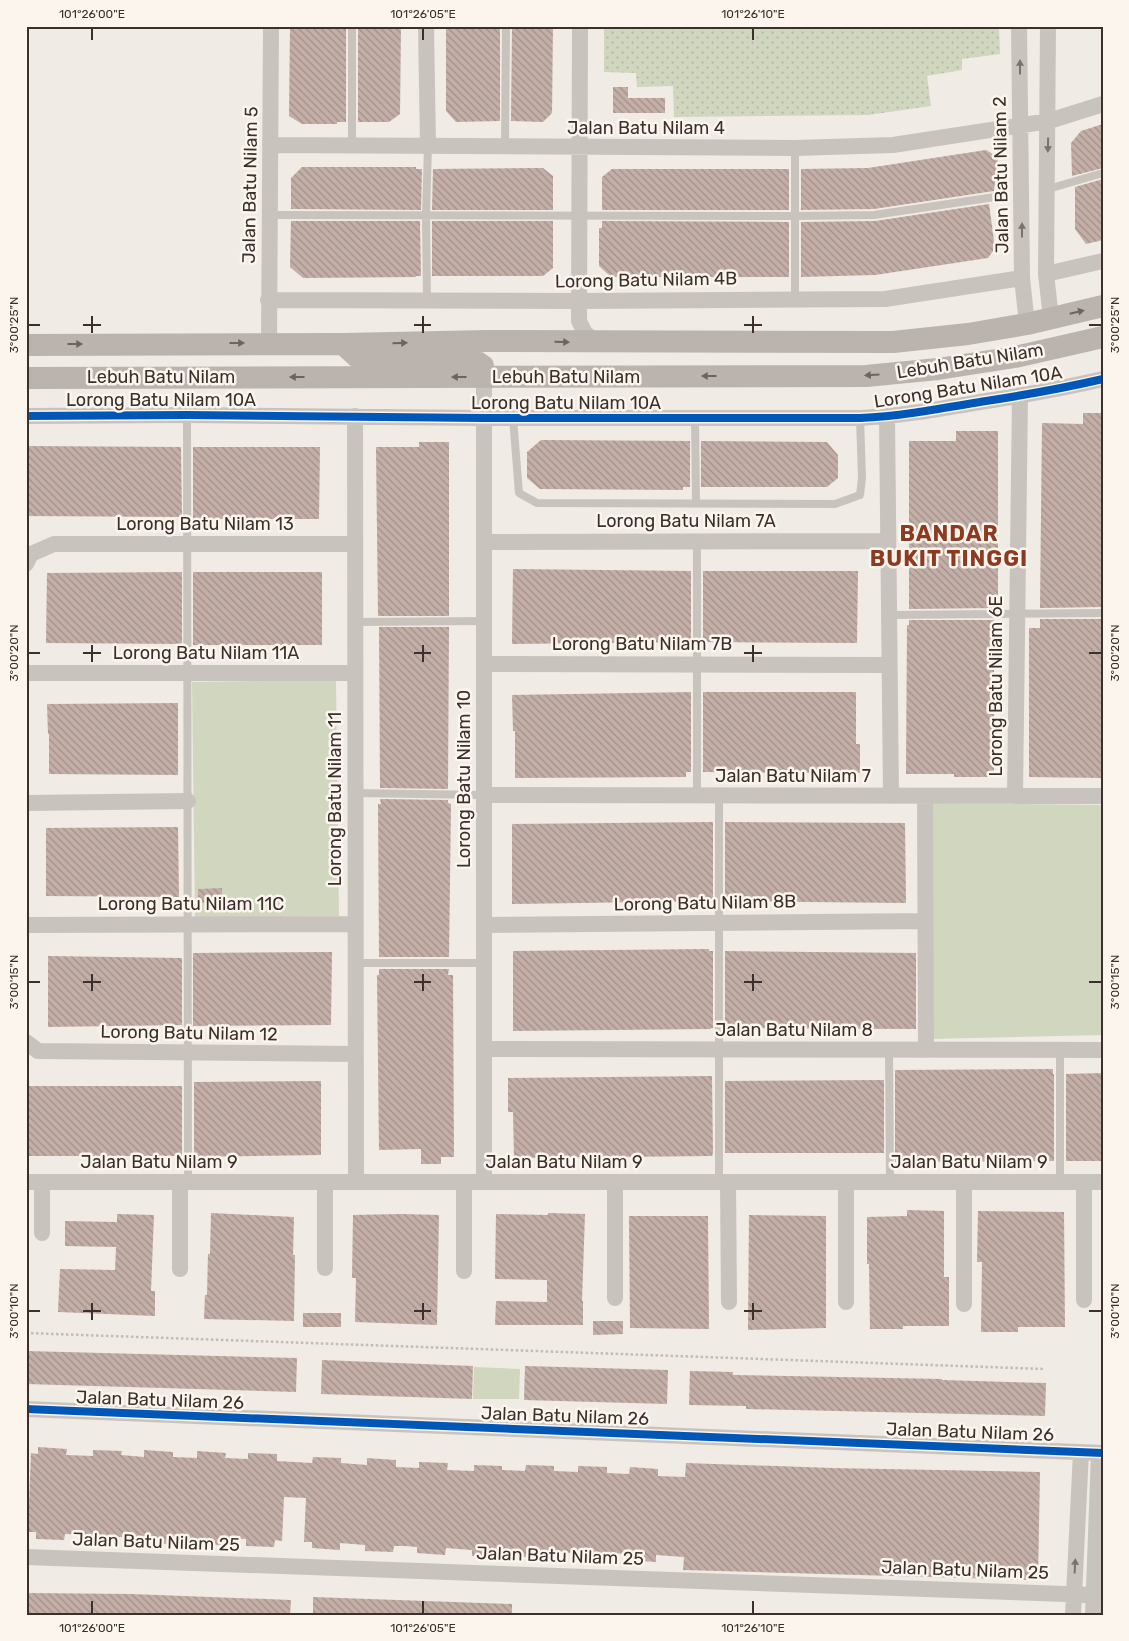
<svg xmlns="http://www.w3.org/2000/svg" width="1129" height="1641" font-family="Rubik,sans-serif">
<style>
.grass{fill:url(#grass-dots)}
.green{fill:#d1d6bf}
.building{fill:url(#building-back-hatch)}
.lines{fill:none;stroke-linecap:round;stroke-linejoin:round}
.path{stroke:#c2bbb6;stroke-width:2.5;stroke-dasharray:2.5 2.5;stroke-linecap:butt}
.lane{stroke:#c9c3be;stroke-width:8}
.street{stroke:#c9c3be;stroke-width:16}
.secondary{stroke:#bab3ae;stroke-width:22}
.cycleway-casing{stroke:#fbf5ee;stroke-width:11}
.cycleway{stroke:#0057b8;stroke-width:8}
.oneway{fill:#7b726d}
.oneway2{fill:#6e645f}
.ticks{fill:none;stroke:#3b302b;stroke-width:2}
.labels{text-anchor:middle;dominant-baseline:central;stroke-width:5;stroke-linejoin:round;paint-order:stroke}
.street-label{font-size:18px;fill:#3b302b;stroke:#fbf5ee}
.district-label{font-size:22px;font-weight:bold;letter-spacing:1px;fill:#8c3b22;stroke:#fbf5ee}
.neatline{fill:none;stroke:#3b302b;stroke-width:2}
.ticks-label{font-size:12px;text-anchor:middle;fill:#3b302b}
</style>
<defs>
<pattern id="grass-dots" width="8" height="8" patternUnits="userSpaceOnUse" patternTransform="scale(1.25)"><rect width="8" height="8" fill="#d1d6bf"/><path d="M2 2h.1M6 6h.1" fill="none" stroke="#b4b8a4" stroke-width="1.8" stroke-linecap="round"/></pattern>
<pattern id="building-back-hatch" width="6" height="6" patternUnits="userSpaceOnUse" patternTransform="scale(1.25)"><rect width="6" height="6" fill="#c3afa7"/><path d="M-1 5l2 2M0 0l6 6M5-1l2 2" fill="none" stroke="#a08f88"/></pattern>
</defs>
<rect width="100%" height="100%" fill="#f0ebe5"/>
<path class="grass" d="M604,26H999L1000,54L962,59V70L927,76L931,106L868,115L674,117L673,86L637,87L636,73L604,72Z"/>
<path class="green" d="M336,680L339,916L195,918L192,682Z
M930,803L1103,805V1035L930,1039Z
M474,1367L520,1369L519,1399H473Z"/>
<path class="building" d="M290,26H346V122H337V124H302L289,116Z
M358,26H401L400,114L389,122H358Z
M446,26H500V121L456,122L446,111Z
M512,26H553L552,113L543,122L511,121Z
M613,87H628V98H665V113H613Z
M1103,124V168L1072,176L1071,143L1081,131Z
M986,150L998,157L994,191L874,209L801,210V169L868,168Z
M302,167H416V169H422L421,210L291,209V178Z
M543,168L553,176V210H432L433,169Z
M612,169H789V210H602V177Z
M1103,179V240L1086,244L1075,229V187Z
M989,204L995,248L988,258L875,275L801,277V222L875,221Z
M291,221H420L421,276H416V277L303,278L290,267Z
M432,221H553V268L543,276H432Z
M602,221L789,222V277H611L599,266V228H602Z
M1083,413H1103V607L1040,608L1042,423L1083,424Z
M956,431H998V608L909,609V441H956Z
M541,440L690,441V487H683V490L540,489L527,478V452Z
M701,441L827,442L838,455V478L827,487H701Z
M419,442H449V616H378L376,447H419Z
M26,446L181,447L182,517L26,516Z
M193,447H320L319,519H193Z
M513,569L691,571V642L512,644Z
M703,571H858L857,643L703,642Z
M182,572V644L46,643L47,573Z
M193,572H322V645H193Z
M1040,619H1103V778L1029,777V628H1040Z
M909,620H994V777H954V774H906L907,625H909Z
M379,627H449L448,789L380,788Z
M691,692V772H686V777L515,778V731H513L512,695Z
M703,692H856V744H860V773L703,772Z
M178,703V775L49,774V734H48L47,704Z
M380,799L448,800V803L451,804L449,957H379L378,804H381Z
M713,822V901L512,904V824Z
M725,822L905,823L906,903L725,901Z
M178,827L179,897L46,896V828Z
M222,888V902L198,903V889Z
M709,949V951H713V1028H711V1029L513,1031V951Z
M725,951L916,953V1029L725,1028Z
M332,952L331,1025L193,1026V953Z
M48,956L182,958V1025L48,1027Z
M379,969H449L448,975H453L454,1157H441V1164H421V1149L379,1150L377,975H379Z
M1053,1069V1074H1054V1161L895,1162V1070Z
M1103,1073V1161H1066V1074Z
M712,1076L713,1153L712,1156L514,1158L513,1112H508V1078Z
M884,1080V1153H725V1081Z
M321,1081V1155L194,1157V1082Z
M26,1086H182V1156H26Z
M907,1210L944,1211V1277H949V1326H903V1329H870L869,1264H867V1217L907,1216Z
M978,1211L1064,1212L1065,1327H1018V1332H981L982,1262H977Z
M211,1213L294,1217L293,1255H295L294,1321L204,1319L205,1295H207L208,1254H210Z
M548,1213L585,1214L582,1301H583V1325H495L496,1301L547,1302V1280L495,1279L496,1214L548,1215Z
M117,1214L154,1215L151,1291H155V1316L58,1312L60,1269L115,1270L116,1247L65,1246V1221L117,1222Z
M402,1214L439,1215L437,1325L355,1322L356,1278H352L353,1215Z
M749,1215L826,1216V1328L748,1330Z
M629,1216H708L709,1329L630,1328Z
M303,1313H341V1327H303Z
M593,1321H623V1334L593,1335Z
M26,1351L297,1358L296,1392L26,1384Z
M322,1360L473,1366L472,1399L321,1394Z
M525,1366L668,1370L667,1404L524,1400Z
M690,1371L733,1372V1375L942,1379V1380L1046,1383L1045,1416L746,1409V1406L689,1405Z
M38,1447L67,1449L66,1455L93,1456V1450L122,1451L121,1455L144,1457V1450L173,1452V1457L197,1458V1451L226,1453L225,1458L248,1459V1453L277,1454V1461L312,1463L313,1457L341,1458V1463L367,1465V1458L381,1459L396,1460V1467L419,1468V1462L448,1463L447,1470L474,1471V1465L502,1466V1470L525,1471L526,1465L554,1466V1471L578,1472V1466L607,1467V1473L629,1474L630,1467L658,1469V1476L685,1477L686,1463L832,1468L1040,1472L1038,1580L683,1570L684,1557L656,1555V1562L627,1560V1554L605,1553V1559L576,1558V1553L552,1552V1558L523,1557V1552L500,1551V1558L472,1556V1550L446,1548L445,1555L417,1553V1547L405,1546H394L393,1552L365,1551V1545L340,1543V1550L312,1548V1542H304L306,1498L284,1497L282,1541L275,1540L274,1547L246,1546V1539L224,1538V1545L195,1544V1538L171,1537V1544L142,1543V1537H119V1543L90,1542L91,1535L65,1534L64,1540L36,1539V1532H28L31,1453L38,1454Z
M26,1593L131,1594L291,1600L290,1615H26Z
M313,1597L512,1604V1615H313Z"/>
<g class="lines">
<path class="path" d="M26,1333L1044,1369"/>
<path class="lane" d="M352,26V145
M505,147L506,26
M795,148V299
M1048,189L1103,173
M270,215L795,216L874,215L995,197
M427,301L426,215L428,146
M187,415L188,1182
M513,418L519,493L537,503L835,504L860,495L862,478L860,418
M695,418L696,504
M889,615L1103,613
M355,622L484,621
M355,793L484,795
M697,796V541
M719,796V1182
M355,963H484
M889,1050L890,1182
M1060,1050V1182"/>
<path class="street" d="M426,26L428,146
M580,26L579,321L585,333L596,342
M1019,26L1022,278L1027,324
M1048,26L1046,274L1051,318
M270,145L795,148L893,145L1049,121L1103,104
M1046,274L1103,261
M268,300L579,301L885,299L1022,278
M269,343L271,26
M484,377V1182
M26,416L187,415L484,418H860C902,416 944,408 986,401C1025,395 1064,388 1103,379
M355,416L356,1182
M887,417L891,796
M484,542L888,541
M26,564L31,554L54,544H355
M484,664L889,665
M26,673H355
M484,795L1103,796
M925,796L926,1050
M1015,796L1020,395
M26,803L188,801
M26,925L355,924
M484,925L925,921
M26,1042L38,1051L355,1054
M484,1049L1103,1050
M26,1182H1103
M42,1182V1233
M180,1182V1269
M325,1182V1268
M464,1182V1271
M615,1182V1298
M728,1182L729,1302
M846,1182V1302
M964,1182V1304
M1084,1182V1300
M26,1409L1103,1453
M26,1557L1093,1595
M1073,1615L1081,1452
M1093,1615L1099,1453"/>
<path class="secondary" d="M26,345L343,344L487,341L893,342L968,334L1027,324L1103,306
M345,346L357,357L379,360H459L477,362L483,366L484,377
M26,378L866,376L938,369L1015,357L1103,337"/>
<defs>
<path id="cycleway" d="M26,416L187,415L484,418H860C902,416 944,408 986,401C1025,395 1064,388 1103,379
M26,1409L1103,1453"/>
</defs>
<use href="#cycleway" class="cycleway-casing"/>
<use href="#cycleway" class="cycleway"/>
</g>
<defs><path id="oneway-solid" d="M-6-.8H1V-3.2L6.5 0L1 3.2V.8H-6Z" transform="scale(1.25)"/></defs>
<g class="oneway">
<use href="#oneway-solid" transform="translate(1020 67) rotate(-90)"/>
<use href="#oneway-solid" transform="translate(1048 145) rotate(91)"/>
<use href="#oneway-solid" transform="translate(1022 230) rotate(-90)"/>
<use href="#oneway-solid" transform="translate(1075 1566) rotate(-87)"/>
</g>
<g class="oneway2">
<use href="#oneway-solid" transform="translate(1077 312) rotate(-13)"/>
<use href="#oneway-solid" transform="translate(562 342) rotate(1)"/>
<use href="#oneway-solid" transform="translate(237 343)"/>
<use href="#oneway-solid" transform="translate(400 343) rotate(-1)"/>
<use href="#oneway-solid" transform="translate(75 344)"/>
<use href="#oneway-solid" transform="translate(872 375) rotate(176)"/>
<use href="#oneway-solid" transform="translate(709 376) rotate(180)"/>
<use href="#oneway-solid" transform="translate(297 377) rotate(180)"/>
<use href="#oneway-solid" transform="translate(459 377) rotate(180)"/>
</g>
<path class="ticks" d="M92,28V40M423,28V40M753,28V40M92,316V333M423,316V333M753,316V333M28,325H40M83,325H101M414,325H431M744,325H762M1089,325H1102M92,645V662M423,645V662M753,645V662M28,653H40M83,653H101M414,653H431M744,653H762M1089,653H1102M92,974V991M423,974V991M753,974V991M28,982H40M83,982H101M414,982H431M744,982H762M1089,982H1102M92,1303V1320M423,1303V1320M753,1303V1320M28,1311H40M83,1311H101M414,1311H431M744,1311H762M1089,1311H1102M92,1601V1614M423,1601V1614M753,1601V1614"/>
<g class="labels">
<g class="street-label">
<text x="646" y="128">Jalan Batu Nilam 4</text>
<text transform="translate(1001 175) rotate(-91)">Jalan Batu Nilam 2</text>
<text transform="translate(250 185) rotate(-89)">Jalan Batu Nilam 5</text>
<text transform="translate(646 280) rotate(-1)">Lorong Batu Nilam 4B</text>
<text transform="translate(970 361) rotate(-9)">Lebuh Batu Nilam</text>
<text x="161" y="377">Lebuh Batu Nilam</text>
<text x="566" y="377">Lebuh Batu Nilam</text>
<text transform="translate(968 387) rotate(-9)">Lorong Batu Nilam 10A</text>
<text x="161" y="400">Lorong Batu Nilam 10A</text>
<text x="566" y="403">Lorong Batu Nilam 10A</text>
<text x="686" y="521">Lorong Batu Nilam 7A</text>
<text x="205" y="524">Lorong Batu Nilam 13</text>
<text x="642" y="644">Lorong Batu Nilam 7B</text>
<text x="206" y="653">Lorong Batu Nilam 11A</text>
<text transform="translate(996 686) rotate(-90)">Lorong Batu Nilam 6E</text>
<text x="793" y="776">Jalan Batu Nilam 7</text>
<text transform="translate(464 779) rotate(-90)">Lorong Batu Nilam 10</text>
<text transform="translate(335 799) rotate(-90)">Lorong Batu Nilam 11</text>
<text transform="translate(705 903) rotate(-1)">Lorong Batu Nilam 8B</text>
<text x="191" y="904">Lorong Batu Nilam 11C</text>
<text x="794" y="1030">Jalan Batu Nilam 8</text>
<text transform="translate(189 1033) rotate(1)">Lorong Batu Nilam 12</text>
<text x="159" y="1162">Jalan Batu Nilam 9</text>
<text x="564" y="1162">Jalan Batu Nilam 9</text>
<text x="969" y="1162">Jalan Batu Nilam 9</text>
<text transform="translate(160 1400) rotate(2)">Jalan Batu Nilam 26</text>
<text transform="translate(565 1416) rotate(2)">Jalan Batu Nilam 26</text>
<text transform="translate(970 1432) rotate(2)">Jalan Batu Nilam 26</text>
<text transform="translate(156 1542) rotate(2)">Jalan Batu Nilam 25</text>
<text transform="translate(560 1556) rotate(2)">Jalan Batu Nilam 25</text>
<text transform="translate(965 1570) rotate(2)">Jalan Batu Nilam 25</text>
</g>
<g class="district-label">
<text x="949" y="533">BANDAR<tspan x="949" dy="25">BUKIT TINGGI</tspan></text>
</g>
</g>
<rect width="1129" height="1641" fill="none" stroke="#fbf5ee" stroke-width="55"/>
<rect x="28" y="28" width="1074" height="1586" class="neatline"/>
<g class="ticks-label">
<text x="92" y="18">101°26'00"E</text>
<text x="423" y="18">101°26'05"E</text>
<text x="753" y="18">101°26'10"E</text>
<text transform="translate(14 325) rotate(-90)" y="4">3°00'25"N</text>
<text transform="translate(1115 325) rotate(-90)" y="4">3°00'25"N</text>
<text transform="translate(14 653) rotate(-90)" y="4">3°00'20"N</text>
<text transform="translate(1115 653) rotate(-90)" y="4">3°00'20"N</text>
<text transform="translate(14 982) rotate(-90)" y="4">3°00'15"N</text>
<text transform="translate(1115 982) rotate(-90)" y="4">3°00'15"N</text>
<text transform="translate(14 1311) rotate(-90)" y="4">3°00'10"N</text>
<text transform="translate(1115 1311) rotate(-90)" y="4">3°00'10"N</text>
<text x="92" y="1632">101°26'00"E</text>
<text x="423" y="1632">101°26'05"E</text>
<text x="753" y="1632">101°26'10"E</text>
</g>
</svg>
